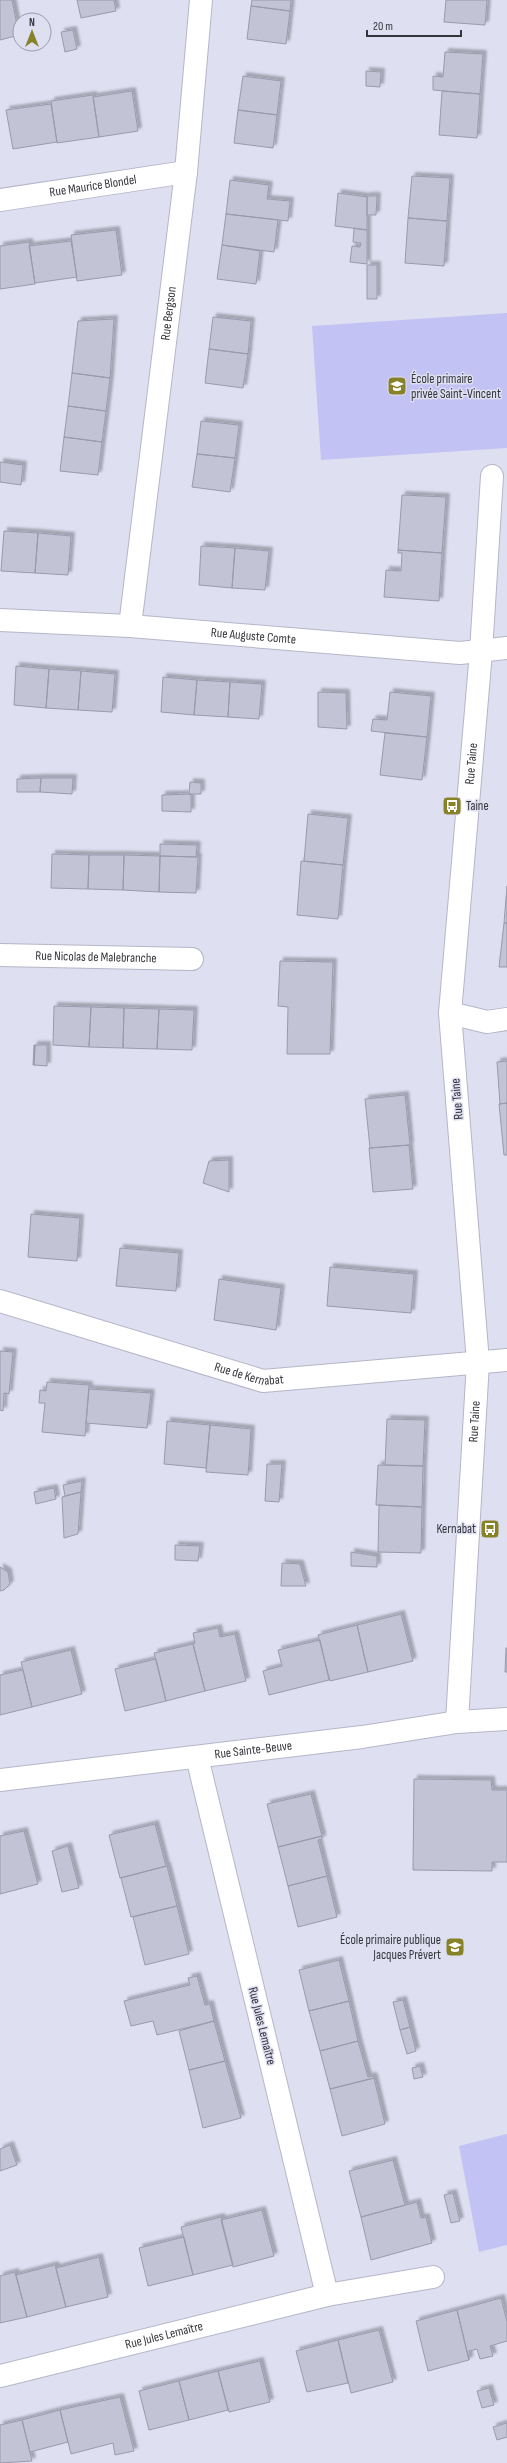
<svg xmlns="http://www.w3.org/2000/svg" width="507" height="2463" font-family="'Sofia Sans Condensed',sans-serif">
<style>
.green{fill:#c3c2f5}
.building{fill:#c2c3d5;stroke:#9a9aac;filter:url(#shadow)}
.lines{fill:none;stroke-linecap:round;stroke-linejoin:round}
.minor-casing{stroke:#b5b6c8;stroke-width:24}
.minor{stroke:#fff;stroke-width:22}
.labels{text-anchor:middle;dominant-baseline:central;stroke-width:3;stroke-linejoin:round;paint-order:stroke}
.street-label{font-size:13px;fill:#35353c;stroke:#dedff1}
.poi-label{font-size:13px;fill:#35353c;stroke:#dedff1;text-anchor:start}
</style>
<defs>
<filter id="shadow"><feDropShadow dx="3.5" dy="-3.5" stdDeviation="1" flood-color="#0004"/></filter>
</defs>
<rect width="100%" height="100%" fill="#dedff1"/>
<path class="green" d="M507,313V448L321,460L312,326Z
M507,2134V2245L479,2252L459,2146Z"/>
<path class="building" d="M0,0H12L19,35L0,40Z
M77,0H114L116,11L81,18Z
M252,0H291L290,11L251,6Z
M446,0H487L485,25L444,22Z
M251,6L290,11L286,44L247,39Z
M73,30L77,49L65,52L61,32Z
M445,52L483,54L480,94L433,90V76L443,77Z
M366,71L381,72L380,87L366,86Z
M243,76L281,81L277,115L238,110Z
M132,91L138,131L99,137L93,97Z
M442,91L480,94L477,138L439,135Z
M93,95L99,137L57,143L51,101Z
M51,104L57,142L13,149L6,110Z
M238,110L277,115L273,148L234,143Z
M412,176L450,178L447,221L408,218Z
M230,180L269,185L267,199L290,201L288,221L226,214Z
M338,193L367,197V230L335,226Z
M367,196H377L376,215H367Z
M226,214L278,220L274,252L222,245Z
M408,218L447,221L444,266L405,263Z
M354,228L367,230V264L350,262L352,246L360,247L361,243L353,242Z
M116,230L122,275L77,281L71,235Z
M71,241L77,277L35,283L29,246Z
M29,242L35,284L0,289V246Z
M222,245L260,251L256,284L217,279Z
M367,265H377V299H367Z
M213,317L251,321L248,354L209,349Z
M114,319L110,378L72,373L78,321Z
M209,349L248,354L243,388L205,383Z
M72,373L110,378L106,411L68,406Z
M68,406L106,411L102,442L64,437Z
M201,421L239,425L235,458L197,454Z
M64,437L102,442L98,475L60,471Z
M197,454L235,458L230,492L192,487Z
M0,462L23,465L21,485L0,482Z
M402,495L446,497L442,553L398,550Z
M4,531L38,533L35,573L1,571Z
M38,533L71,536L68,575L35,573Z
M201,546L235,548L232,588L199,585Z
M235,548L269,551L265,590L232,588Z
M398,550L442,553L439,601L384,597L386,570L401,571L402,553H398Z
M16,666L49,669L46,708L14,705Z
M49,669L81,671L78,710L46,708Z
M81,671L115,674L112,712L78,710Z
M163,677L197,680L194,715L161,712Z
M197,680L230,682L228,717L194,715Z
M230,682L262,684L259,719L228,717Z
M318,692L346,693L347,729L318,727Z
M390,692L431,696L427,737L371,731L373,719L387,720Z
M385,733L427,737L422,780L380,775Z
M41,778L40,792H17V779Z
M41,778H73L72,794L40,792Z
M190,782L201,783V794H189Z
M191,794V812L162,811V795Z
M308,814L348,818L343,865L304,861Z
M160,844L197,845L196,857L160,856Z
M52,854L89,855L88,889L51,888Z
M89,855H124L123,890L88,889Z
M124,855L160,856L159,892L123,890Z
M160,856L198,857L196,893L159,892Z
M301,861L343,865L338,919L297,915Z
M507,886V923H504Z
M504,923H507V967H499Z
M280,961L333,962L330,1054H287L288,1007L278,1006Z
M54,1006L91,1007L89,1047L53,1045Z
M91,1007L124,1008L123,1048L89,1047Z
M124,1008L159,1009L157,1049L123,1048Z
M159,1009L194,1010L192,1050L157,1049Z
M35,1045L34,1065H33L34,1045Z
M35,1045H47V1066L34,1065Z
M507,1061V1103L500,1104L497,1062Z
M405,1095L410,1145L370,1148L365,1099Z
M507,1103V1155H504L499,1104Z
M409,1145L413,1189L373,1192L369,1148Z
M229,1160V1192L203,1183L209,1161Z
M31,1214L80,1218L77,1261L28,1257Z
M120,1248L179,1253L176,1291L116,1286Z
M330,1267L414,1274L411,1313L327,1306Z
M219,1279L281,1288L276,1330L214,1320Z
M0,1351L13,1352L9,1394L4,1393L3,1411L0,1410Z
M47,1382L89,1385L85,1436L42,1432L45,1403H39L40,1390L46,1391Z
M89,1389L151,1393L147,1428L86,1423Z
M387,1419L425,1420L423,1466L385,1465Z
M167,1421L210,1425L206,1468L164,1464Z
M210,1425L251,1429L248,1475L206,1472Z
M267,1464H282L279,1502L265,1501Z
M378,1465L423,1466L422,1507L376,1505Z
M82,1481L81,1492L65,1496L63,1485Z
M54,1488L56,1499L36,1504L34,1492Z
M81,1492L78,1534L64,1538L62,1497Z
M379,1505L422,1507L421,1553L378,1552Z
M175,1545L200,1546L198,1561L175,1560Z
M351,1552L377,1556V1567L351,1566Z
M282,1563L300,1564L306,1586H281Z
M0,1567L8,1572L10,1584L4,1590L0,1591Z
M401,1614L413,1661L368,1672L357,1625Z
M357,1625L368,1672L330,1681L318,1635Z
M218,1628L220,1637L235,1634L246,1681L205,1691L193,1644L195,1643L193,1633Z
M320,1640L329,1680L269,1695L263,1671L282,1666L278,1650Z
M193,1644L205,1691L166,1701L154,1653Z
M506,1648H507V1672H505Z
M71,1650L82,1694L32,1707L21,1662Z
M156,1659L166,1701L125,1711L115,1669Z
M23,1670L32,1707L0,1715V1675Z
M414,1779L491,1780L492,1790H507V1862H492V1871L413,1870Z
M311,1794L322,1836L278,1847L267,1804Z
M155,1824L166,1866L120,1878L109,1835Z
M24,1831L38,1884L0,1894V1836Z
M322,1836V1839L318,1840L327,1876L288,1886L278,1847Z
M68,1846L79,1888L62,1892L52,1851Z
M167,1866L177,1906L131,1917L121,1878Z
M327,1876L337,1917L298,1927L288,1886Z
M177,1906L189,1954L145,1965L133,1917Z
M339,1960L349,2001L309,2011L299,1970Z
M197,1976L205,2005L210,2004L214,2021L157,2035L153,2021L131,2026L124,2001L190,1985L188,1978Z
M403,2000L410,2027L400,2030L393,2002Z
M349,2001L358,2041L320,2051L309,2011Z
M214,2021L225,2061L189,2070L179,2031Z
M410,2027L416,2051L407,2054L400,2030Z
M358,2041L368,2077L373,2076L374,2078L330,2089L320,2051Z
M225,2061L241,2118L203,2128L189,2070Z
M420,2066L423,2077L414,2079L412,2068Z
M374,2078L385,2124L342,2136L330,2089Z
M10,2145L17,2165L0,2171V2149Z
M393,2160L405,2205L361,2217L349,2171Z
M453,2193L460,2221L451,2223L444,2195Z
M417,2202L421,2218L426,2217L432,2243L371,2260L361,2217Z
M262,2210L274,2256L233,2267L221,2220Z
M221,2217L233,2265L193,2275L181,2227Z
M184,2237L193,2275L148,2286L139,2248Z
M99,2257L108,2297L66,2307L56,2268Z
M55,2265L66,2307L27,2317L16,2275Z
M15,2272L27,2317L0,2323V2276Z
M501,2298L507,2322V2341L490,2346L493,2356L480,2359L477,2349L469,2351V2360L457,2310Z
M457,2310L469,2360L428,2371L416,2321Z
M379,2330L393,2382L351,2393L338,2340Z
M338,2340L348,2383L307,2392L296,2351Z
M260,2361L270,2402L229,2412L218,2371Z
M218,2371L228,2410L189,2420L179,2381Z
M179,2381L189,2420L149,2430L139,2391Z
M489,2388L494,2405L482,2408L477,2391Z
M120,2397L134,2451L115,2455L113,2443L71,2454L60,2410Z
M60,2410L68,2442L30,2452L22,2420Z
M22,2420L32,2461L0,2463V2425Z
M507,2423V2437L497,2440L493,2427Z"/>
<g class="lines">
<defs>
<g id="minor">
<path id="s1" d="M0,200L186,172"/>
<path id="s2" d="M0,620L130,626L460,653L507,648"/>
<path id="s3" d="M130,626L186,172L201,0"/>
<path id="s4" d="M0,955L192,959"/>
<path d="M450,1013L487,1022L507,1019"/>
<path id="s5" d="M0,1301L263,1381L507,1360"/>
<path id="s6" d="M457,1722L478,1362L450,1013L481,652L492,476"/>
<path id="s7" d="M0,1780L362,1737L457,1722L507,1719"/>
<path d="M327,2295L433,2277"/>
<path id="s8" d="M0,2376L327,2295L197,1757"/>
</g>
</defs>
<use href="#minor" class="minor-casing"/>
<use href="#minor" class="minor"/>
</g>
<defs>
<symbol id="school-square" viewBox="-11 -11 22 22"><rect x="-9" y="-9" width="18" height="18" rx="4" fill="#878128" stroke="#dedff1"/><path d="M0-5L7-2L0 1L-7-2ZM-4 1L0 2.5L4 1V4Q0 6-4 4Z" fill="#fff"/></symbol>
<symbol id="bus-square" viewBox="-11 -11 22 22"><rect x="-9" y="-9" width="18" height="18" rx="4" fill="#878128" stroke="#dedff1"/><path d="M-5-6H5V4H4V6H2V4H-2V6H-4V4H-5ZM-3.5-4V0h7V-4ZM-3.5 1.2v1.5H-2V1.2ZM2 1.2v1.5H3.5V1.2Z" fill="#fff"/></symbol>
</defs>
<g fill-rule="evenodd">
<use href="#school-square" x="386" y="375" width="22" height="22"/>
<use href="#bus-square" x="441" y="795" width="22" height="22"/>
<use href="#bus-square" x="479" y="1518" width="22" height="22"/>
<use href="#school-square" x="444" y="1936" width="22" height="22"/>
</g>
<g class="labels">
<g class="street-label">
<text stroke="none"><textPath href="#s1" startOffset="94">Rue Maurice Blondel</textPath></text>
<text stroke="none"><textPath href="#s3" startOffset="315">Rue Bergson</textPath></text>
<text stroke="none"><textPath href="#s2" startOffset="254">Rue Auguste Comte</textPath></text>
<text stroke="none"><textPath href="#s6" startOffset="961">Rue Taine</textPath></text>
<text stroke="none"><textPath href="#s4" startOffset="96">Rue Nicolas de Malebranche</textPath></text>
<text transform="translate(457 1099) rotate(-95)">Rue Taine</text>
<text stroke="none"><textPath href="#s5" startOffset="260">Rue de Kernabat</textPath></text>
<text stroke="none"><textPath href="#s6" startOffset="301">Rue Taine</textPath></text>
<text stroke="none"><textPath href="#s7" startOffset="255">Rue Sainte-Beuve</textPath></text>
<text transform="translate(262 2026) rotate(76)">Rue Jules Lemaître</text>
<text stroke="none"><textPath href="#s8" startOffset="169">Rue Jules Lemaître</textPath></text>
</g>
<g class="poi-label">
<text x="411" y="379">École primaire<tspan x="411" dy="15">privée Saint-Vincent</tspan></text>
<text x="466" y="806">Taine</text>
<text x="476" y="1529" text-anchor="end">Kernabat</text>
<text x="441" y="1940" text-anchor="end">École primaire publique<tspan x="441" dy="15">Jacques Prévert</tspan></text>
</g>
</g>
<g transform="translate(32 32)"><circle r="19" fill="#dedff1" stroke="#9a9ba9"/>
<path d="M0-3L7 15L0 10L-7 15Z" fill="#878128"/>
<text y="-6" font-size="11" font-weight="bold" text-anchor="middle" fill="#35353c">N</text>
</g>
<path d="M367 30v6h94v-6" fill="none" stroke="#35353c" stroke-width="2"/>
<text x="373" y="30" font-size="12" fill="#35353c" stroke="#dedff1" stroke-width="3" paint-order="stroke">20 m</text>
</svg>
